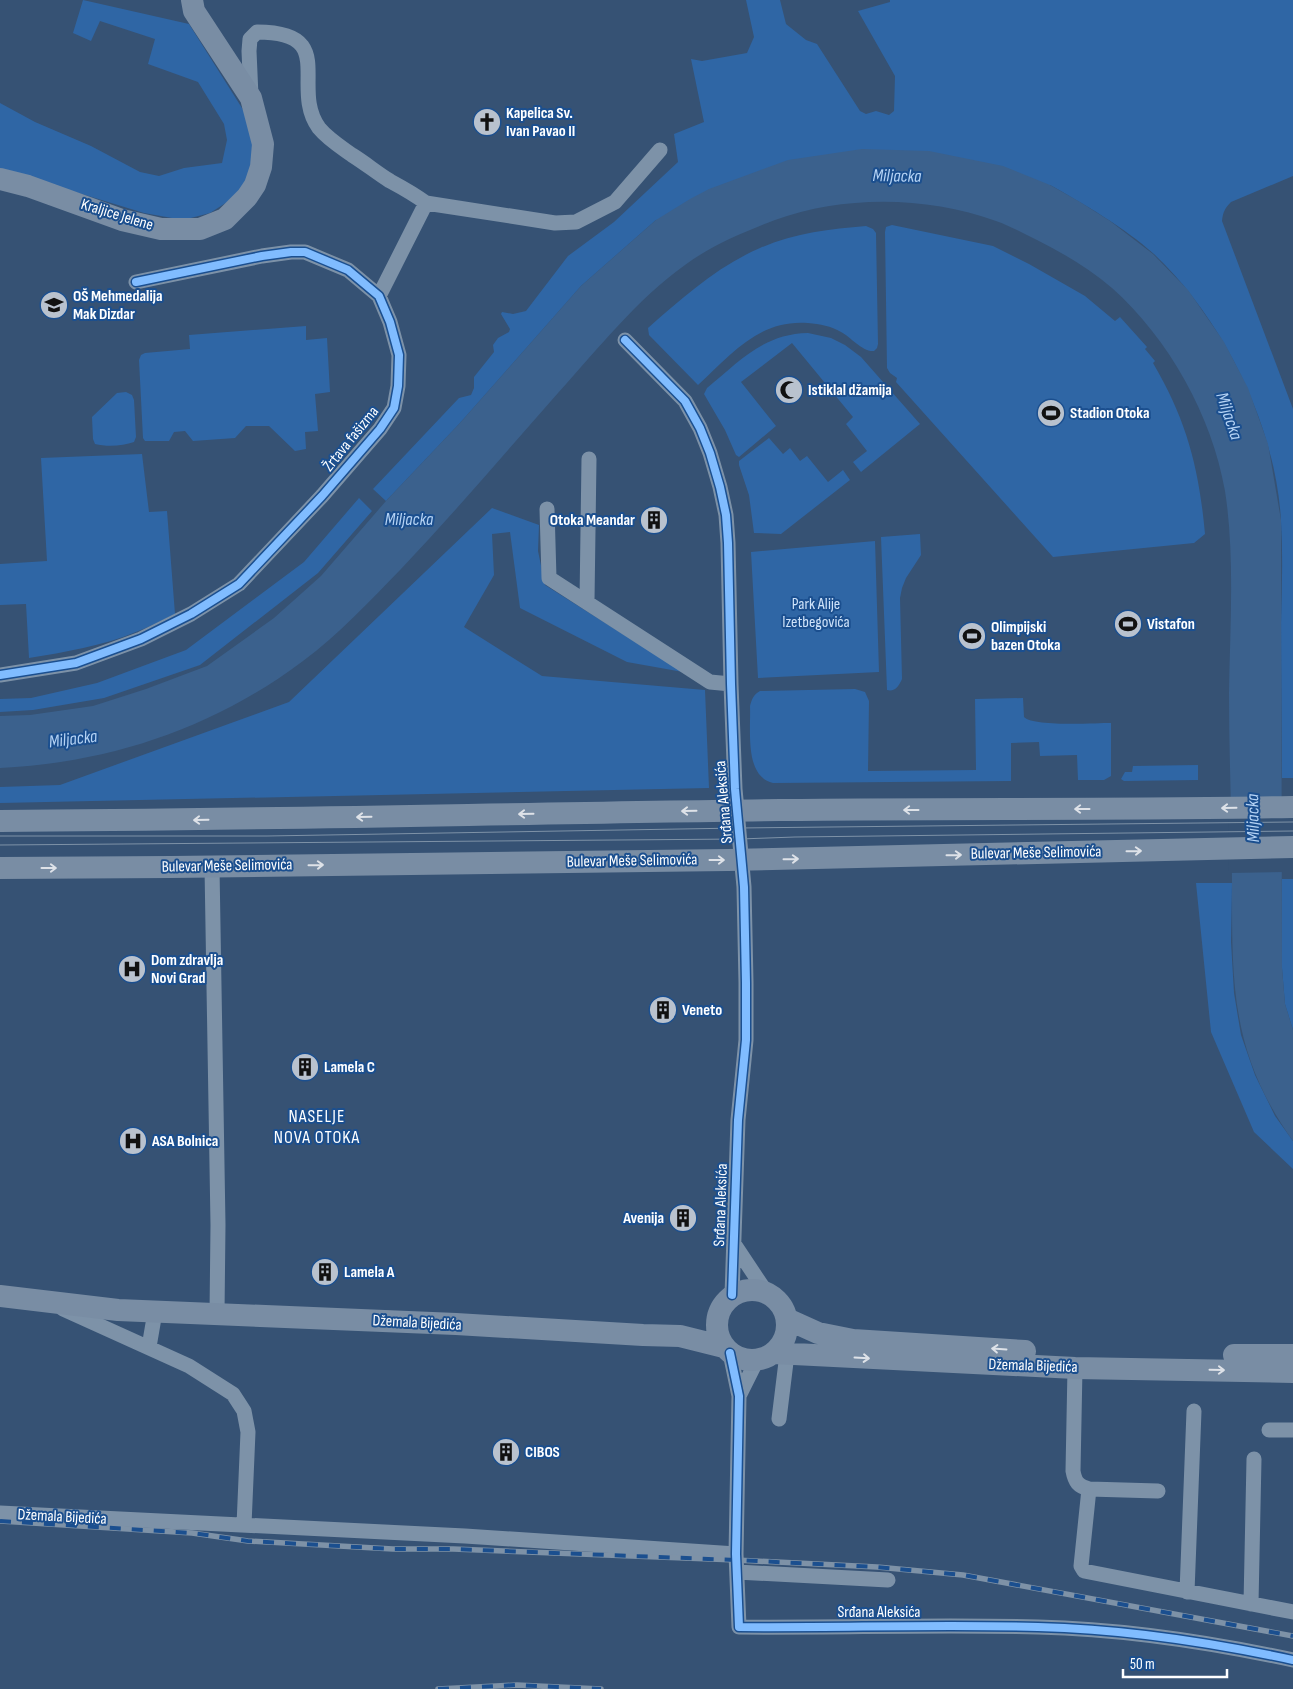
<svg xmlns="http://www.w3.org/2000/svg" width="1293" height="1689" font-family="'Sofia Sans Condensed',sans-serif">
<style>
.green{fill:#2f66a5}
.water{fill:#3b618d}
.pier{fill:#365274}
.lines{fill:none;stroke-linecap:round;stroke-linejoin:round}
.street{stroke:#7d92a8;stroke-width:15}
.secondary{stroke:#798da4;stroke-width:22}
.tram{stroke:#7e92a7;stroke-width:1}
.rail-casing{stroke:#7e92a7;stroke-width:5.5}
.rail{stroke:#1b4f8f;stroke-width:4;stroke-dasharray:11;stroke-linecap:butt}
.cycleway-casing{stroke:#1b4f8f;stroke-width:11}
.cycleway{stroke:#80bcff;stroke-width:8}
.oneway{stroke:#dee2e8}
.labels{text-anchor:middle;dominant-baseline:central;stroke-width:4;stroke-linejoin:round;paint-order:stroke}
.poi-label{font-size:16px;font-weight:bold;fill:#fff;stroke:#1b4f8f;text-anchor:start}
.street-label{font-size:16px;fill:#fff;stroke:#1b4f8f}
.park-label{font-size:16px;fill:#cfe3fa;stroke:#1b4f8f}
.water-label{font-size:18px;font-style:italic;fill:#b5d3f5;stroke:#1b4f8f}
.neighbourhood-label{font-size:18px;letter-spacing:1px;fill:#fff;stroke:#1b4f8f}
</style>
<rect width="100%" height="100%" fill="#365274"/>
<path class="green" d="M83,0L189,24L247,116L254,153L249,179L235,197L210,213L183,220L144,213L0,169V103L35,122L91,146L140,172L159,176L184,168L222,163L227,140L224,124L198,82L148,64L155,39L100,21L91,41L73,33Z
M746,0H780L786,24L806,40L817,44L860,111L866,114L876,111L889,115L894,111L895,76L858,11L890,2V0H1293V176L1231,202C1225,208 1223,212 1222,221L1293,409V778H1282C1282,727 1281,675 1281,623C1282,589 1283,555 1281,521C1276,426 1223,319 1154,254C1125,228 1084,204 1050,185L656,220L581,286L460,423L386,501L373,489L459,398L471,395L474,388V377L494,352L493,345L498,338L509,332L510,329L501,314L502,312L513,314L526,311L568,256L614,222L678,162L674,134L704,122L691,59L702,61L747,53L754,37Z
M892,225L993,246L1029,264L1085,296L1115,321L1120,317L1147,347L1145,349L1155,361L1153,363C1187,421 1199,468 1205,534L1194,543L1053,557L896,382L897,378L890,373L887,368L885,232L886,227Z
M866,226L873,229L876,233L878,344L877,348L874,351C862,352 851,337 841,332C831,326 820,324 808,323C759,319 731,355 698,385L649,335L648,328C682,298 718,266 760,248C794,233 830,229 866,226Z
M306,326V340L327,338L330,392L315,394L318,431L305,432L306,449L295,451L269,426H246L235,438L193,441L185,431L174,432L169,441H145L143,438L139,360L141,355L145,353L190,349L189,335Z
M808,333L831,338L845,345L861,357L920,424L861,472L853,462L867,451L846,424L853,417L792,343L741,382L776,426L739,457L736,455L725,430L704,394L707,388C740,361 763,334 808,333Z
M126,392L132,395L134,400L136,437L134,442C123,446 107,447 95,444L93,439L92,417L117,393Z
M769,438L783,454L790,448L800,461L807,456L828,482L843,470L850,480L781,534L754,533L749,495L739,465V461Z
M142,454L149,512L167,511L175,614C162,620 149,627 136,632C102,646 65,652 29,658L26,604L0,605V564L47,561L41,458Z
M359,498L372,511L318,573L200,665L104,698L33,710L0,712V699L31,698L97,683L186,650L304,562Z
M492,508L539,525L538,551L545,585L683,672L627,662L520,608L510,532L492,534L494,575L464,627L542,676L705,690L709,788L0,803V787L60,785L289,702Z
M920,534L921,555L906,578L902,588L900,598L902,679C899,686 895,692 887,690L881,537Z
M875,541L879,672L758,678L751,552Z
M855,689L865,692L869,701L868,771L976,770L975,699L1023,698L1024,717C1034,727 1094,723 1111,723V776L1104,780H1078L1077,755L1040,756L1039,742L1011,743V781L773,783C744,776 751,730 750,706C752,699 753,695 760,691Z
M1198,765V780L1124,781L1121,779L1125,772H1132L1133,766Z
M1282,879H1293V1030L1285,1004L1282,968Z
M1196,883H1232L1231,942L1234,993L1241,1035L1255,1075L1275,1116L1293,1141V1169L1254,1132L1211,1032Z"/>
<path class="water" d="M862,149L929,151L1003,166L1050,185L1080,202L1110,221L1153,254L1188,290L1224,342L1248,388L1268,444L1281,520L1282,968L1285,1004L1293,1030V1141C1231,1054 1232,986 1232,884C1232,821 1229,757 1229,693C1230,628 1235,555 1225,491C1212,416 1169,339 1112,288C1090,269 1063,253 1037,240C1023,233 1010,226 996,221C926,196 844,195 775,220C744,232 712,245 685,265C636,300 598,349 558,393C506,452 455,512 401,569C370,601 338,635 303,661C214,728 110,763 0,768V716L30,715L93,706L146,689L207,666L274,618L321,576L386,501L460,423L581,286L656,220L690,199L709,189L788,160Z"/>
<path class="pier" d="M1285,797V872L1229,873L1228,798Z"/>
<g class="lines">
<path class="street" d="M251,96L249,51L250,39L257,32C340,32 289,87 319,128C328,139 341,147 352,155C365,163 377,173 390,181C403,188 414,194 426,203L379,296
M426,203L555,223L576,222L615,202L660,150
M625,340L685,401L700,428L710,453L720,487L726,515L728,543L731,684L735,789L744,887L746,983V1040L738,1120L732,1295
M547,509L549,578L710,682L731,684
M587,601L589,459
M0,675L76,663L141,639L191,614L239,584L322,496L380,429L394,408L398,386L399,355L390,322L379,296L348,270L305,252H291L262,256L136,282
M212,867L218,1225L217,1314
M734,1244L766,1292
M63,1309L189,1366L233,1394L244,1411L248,1432L244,1525
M149,1347L155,1312
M730,1353L739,1396L736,1554L739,1627C838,1628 938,1624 1038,1627C1124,1629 1209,1642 1293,1660
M1075,1368L1073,1471C1075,1482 1078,1486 1089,1489L1158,1491
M739,1396L757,1360
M779,1419L787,1354
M1269,1430H1293
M1089,1489L1081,1566L1084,1571L1293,1612
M0,1513L465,1536L736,1554
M737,1572L888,1580
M1187,1592L1194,1411
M1251,1604L1254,1459"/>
<path class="secondary" d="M0,179L28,186L122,220L161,229H200L225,219L247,197L255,185L261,167L263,144L251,98L194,11L192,0
M0,821C260,820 520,813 780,810C951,808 1122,810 1293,807
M0,868L171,867L728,860L1293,847
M717 1325a35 35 0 1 1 70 0a35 35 0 1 1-70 0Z
M0,1296L118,1310L456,1324L643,1335L680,1336L724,1347
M787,1319L818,1333L853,1340L1025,1351
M774,1353L1075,1368L1293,1372
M1234,1355H1293"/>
<path class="tram" d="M0,836H267L739,828L1293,822
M0,845L740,839L795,837L1293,831"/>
<defs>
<path id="rail" d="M0,1521L192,1533L248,1541L393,1549H453L736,1560L877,1567L963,1575L1293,1636
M438,1689L517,1685L601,1689"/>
</defs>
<use href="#rail" class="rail-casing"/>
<use href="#rail" class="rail"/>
<defs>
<path id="cycleway" d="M625,340L685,401L700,428L710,453L720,487L726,515L728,543L731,684L735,789L744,887L746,983V1040L738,1120L732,1295
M0,675L76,663L141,639L191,614L239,584L322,496L380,429L394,408L398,386L399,355L390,322L379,296L348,270L305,252H291L262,256L136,282
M730,1353L739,1396L736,1554L739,1627C838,1628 938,1624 1038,1627C1124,1629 1209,1642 1293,1660"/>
</defs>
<use href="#cycleway" class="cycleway-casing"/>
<use href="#cycleway" class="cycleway"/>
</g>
<defs><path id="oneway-shaft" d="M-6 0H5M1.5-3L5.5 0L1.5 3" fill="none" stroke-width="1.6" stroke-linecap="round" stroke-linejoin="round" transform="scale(1.25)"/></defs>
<g class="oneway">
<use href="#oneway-shaft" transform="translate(1229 808) rotate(179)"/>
<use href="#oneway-shaft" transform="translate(1082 809) rotate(180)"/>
<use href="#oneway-shaft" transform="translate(911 810) rotate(180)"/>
<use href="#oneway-shaft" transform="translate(689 811) rotate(179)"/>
<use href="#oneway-shaft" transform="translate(526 814) rotate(179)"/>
<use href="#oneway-shaft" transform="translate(364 817) rotate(179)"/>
<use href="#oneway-shaft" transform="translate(201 820) rotate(179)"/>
<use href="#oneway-shaft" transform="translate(1134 851) rotate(-1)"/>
<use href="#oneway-shaft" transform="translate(954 855) rotate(-1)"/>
<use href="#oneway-shaft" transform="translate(791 859) rotate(-1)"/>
<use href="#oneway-shaft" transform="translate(717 860)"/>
<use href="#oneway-shaft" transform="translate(316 865) rotate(-1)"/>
<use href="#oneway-shaft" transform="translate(49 868)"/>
<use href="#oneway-shaft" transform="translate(999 1349) rotate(-176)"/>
<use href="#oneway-shaft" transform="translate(862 1358) rotate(3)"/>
<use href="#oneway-shaft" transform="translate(1217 1370) rotate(1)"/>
</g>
<defs>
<symbol id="church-disc" viewBox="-11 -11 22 22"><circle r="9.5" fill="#b9c2ce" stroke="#1b4f8f"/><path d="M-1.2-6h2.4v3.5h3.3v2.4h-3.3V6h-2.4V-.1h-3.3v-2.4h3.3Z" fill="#111"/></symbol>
<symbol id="school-disc" viewBox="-11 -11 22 22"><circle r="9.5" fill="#b9c2ce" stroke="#1b4f8f"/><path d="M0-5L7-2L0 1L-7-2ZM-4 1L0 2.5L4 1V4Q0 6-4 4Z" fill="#111"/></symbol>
<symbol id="mosque-disc" viewBox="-11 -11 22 22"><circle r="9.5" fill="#b9c2ce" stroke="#1b4f8f"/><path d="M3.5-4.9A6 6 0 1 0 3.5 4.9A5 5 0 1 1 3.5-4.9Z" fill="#111"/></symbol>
<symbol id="stadium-disc" viewBox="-11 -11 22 22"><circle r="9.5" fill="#b9c2ce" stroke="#1b4f8f"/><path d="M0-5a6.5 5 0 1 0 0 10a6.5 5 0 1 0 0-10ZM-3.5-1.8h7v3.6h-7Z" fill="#111"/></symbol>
<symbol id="building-disc" viewBox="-11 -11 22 22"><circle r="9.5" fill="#b9c2ce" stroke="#1b4f8f"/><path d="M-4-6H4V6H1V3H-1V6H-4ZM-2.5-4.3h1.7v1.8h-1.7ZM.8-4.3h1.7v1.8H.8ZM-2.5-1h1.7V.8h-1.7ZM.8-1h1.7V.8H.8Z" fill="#111"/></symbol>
<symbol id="hospital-disc" viewBox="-11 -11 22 22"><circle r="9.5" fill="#b9c2ce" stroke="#1b4f8f"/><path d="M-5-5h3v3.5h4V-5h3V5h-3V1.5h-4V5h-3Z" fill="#111"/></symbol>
</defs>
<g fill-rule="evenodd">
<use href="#church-disc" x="471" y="106" width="32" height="32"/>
<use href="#school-disc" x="38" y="289" width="32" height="32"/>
<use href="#mosque-disc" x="773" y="374" width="32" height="32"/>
<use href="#stadium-disc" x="1035" y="397" width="32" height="32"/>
<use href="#building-disc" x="638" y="504" width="32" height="32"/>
<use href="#stadium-disc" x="1112" y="608" width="32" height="32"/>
<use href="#stadium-disc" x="956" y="620" width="32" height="32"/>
<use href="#hospital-disc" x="116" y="953" width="32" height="32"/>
<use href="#building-disc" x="647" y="994" width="32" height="32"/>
<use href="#building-disc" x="289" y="1051" width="32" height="32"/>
<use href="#hospital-disc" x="117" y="1125" width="32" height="32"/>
<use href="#building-disc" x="667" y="1202" width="32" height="32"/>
<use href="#building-disc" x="309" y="1256" width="32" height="32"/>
<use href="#building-disc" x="490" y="1436" width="32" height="32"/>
</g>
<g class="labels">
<g class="poi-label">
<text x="506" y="113">Kapelica Sv.<tspan x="506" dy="18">Ivan Pavao II</tspan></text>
<text x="73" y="296">OŠ Mehmedalija<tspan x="73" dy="18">Mak Dizdar</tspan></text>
<text x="808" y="390">Istiklal džamija</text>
<text x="1070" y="413">Stadion Otoka</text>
<text x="635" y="520" text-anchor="end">Otoka Meandar</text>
<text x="1147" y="624">Vistafon</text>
<text x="991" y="627">Olimpijski<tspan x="991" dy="18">bazen Otoka</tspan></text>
<text x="151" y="960">Dom zdravlja<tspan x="151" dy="18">Novi Grad</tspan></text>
<text x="682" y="1010">Veneto</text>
<text x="324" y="1067">Lamela C</text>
<text x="152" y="1141">ASA Bolnica</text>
<text x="664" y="1218" text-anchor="end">Avenija</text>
<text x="344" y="1272">Lamela A</text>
<text x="525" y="1452">CIBOS</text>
</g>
<g class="street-label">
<text transform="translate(117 215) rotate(17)">Kraljice Jelene</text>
<text transform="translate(351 439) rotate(-51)">Žrtava fašizma</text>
<text transform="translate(724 802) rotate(-95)">Srđana Aleksića</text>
<text transform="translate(1036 853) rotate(-1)">Bulevar Meše Selimovića</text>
<text transform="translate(632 861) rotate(-1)">Bulevar Meše Selimovića</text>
<text transform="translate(227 866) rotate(-1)">Bulevar Meše Selimovića</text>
<text transform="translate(721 1205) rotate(-88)">Srđana Aleksića</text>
<text transform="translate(417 1323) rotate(3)">Džemala Bijedića</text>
<text transform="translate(1033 1366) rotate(2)">Džemala Bijedića</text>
<text transform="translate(62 1517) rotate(3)">Džemala Bijedića</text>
<text x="879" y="1612">Srđana Aleksića</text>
</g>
<g class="park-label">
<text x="816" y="604">Park Alije<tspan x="816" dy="18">Izetbegovića</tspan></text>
</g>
<g class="water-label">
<text transform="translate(897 176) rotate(1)">Miljacka</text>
<text transform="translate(1229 416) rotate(71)">Miljacka</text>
<text x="409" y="519">Miljacka</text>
<text transform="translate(73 739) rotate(-7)">Miljacka</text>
<text transform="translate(1253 818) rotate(-91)">Miljacka</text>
</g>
<g class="neighbourhood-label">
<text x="317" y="1116">NASELJE<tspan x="317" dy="21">NOVA OTOKA</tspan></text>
</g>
</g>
<path d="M1123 1669v8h104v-8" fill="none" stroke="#ffffff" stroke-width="2.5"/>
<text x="1130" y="1669" font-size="15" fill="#ffffff" stroke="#1b4f8f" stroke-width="4" paint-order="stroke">50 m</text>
</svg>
